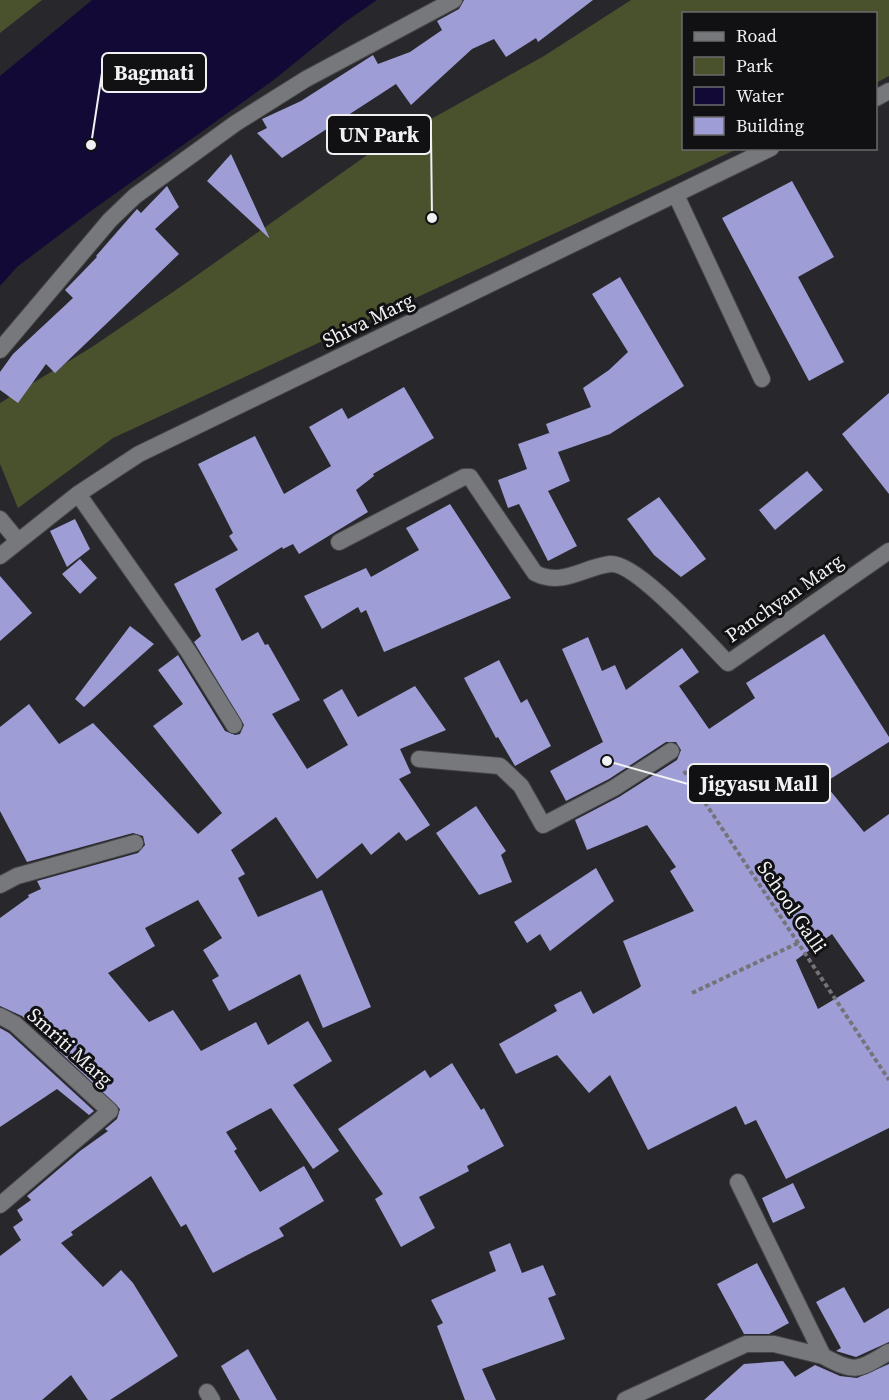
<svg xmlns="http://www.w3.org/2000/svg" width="889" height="1400" font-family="'Source Serif 4',serif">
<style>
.green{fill:#49512d}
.water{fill:#120936}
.building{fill:#9e9dd6;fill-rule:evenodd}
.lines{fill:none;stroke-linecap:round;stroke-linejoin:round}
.service-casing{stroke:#47474b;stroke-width:18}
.minor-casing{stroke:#47474b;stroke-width:18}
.path{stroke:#747478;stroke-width:4;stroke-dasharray:4.5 3;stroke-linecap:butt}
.service{stroke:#77787c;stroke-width:16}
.minor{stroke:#77787c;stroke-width:16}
.labels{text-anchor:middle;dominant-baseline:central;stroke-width:6;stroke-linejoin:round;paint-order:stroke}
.street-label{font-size:20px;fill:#f1f1f4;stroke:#111113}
.leader{fill:none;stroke:#f1f1f4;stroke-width:2}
.callout-dot{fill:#f1f1f4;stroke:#111113;stroke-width:2}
.callout{fill:#111113;stroke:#f1f1f4;stroke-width:2}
.callout-label{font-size:21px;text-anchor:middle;font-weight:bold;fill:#f1f1f4}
</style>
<rect width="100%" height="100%" fill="#28282c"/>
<path class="green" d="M0,0H42L0,33Z
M631,0H889V76L876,83V14H684V148L737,149L113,438L18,508L0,464V403L92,347L186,283L370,153L544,56Z"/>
<path class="water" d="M92,0H377L345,22L275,79L91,211L17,267L0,286V76Z"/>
<path class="building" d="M464,0H593L538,42L536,38L506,57L494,39L472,49L411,105L396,84L282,158L257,133L267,128L262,119L301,101L373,55L378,64L410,52L442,30L437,21L459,9Z
M231,154L269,237V238L207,181Z
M792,181L834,257L798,277L844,362L809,381L722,218Z
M167,186L179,207L155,229L179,254L55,373L46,364L18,403L0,390V372L13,354L73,298L65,290L97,257L96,256L137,209L141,213Z
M620,277L684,386L610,434L558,452L570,481L548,491L577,546L548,561L519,504L508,508L498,480L527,469L518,444L549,433L550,435L546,424L591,407L583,388L609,370L628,352L592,294Z
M404,387L434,438L373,474L374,476L356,490L368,512L299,554L293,544L283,549L282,547L215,589L242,641L258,632L265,645L268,644L300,700L272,714L307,769L348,745L323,700L342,689L358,717L415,686L446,730L400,749L411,773L399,779L430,825L406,841L399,832L371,855L362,843L317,879L276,817L231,850L245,874L238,878L258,917L322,890L371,1007L323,1028L300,974L229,1011L212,980L219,976L203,950L222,938L198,900L145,928L155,946L108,973L149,1022L173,1010L201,1051L256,1022L268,1045L308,1021L332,1061L293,1085L339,1151L313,1169L271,1108L226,1132L237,1149L234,1151L260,1192L304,1166L324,1201L279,1228L284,1236L213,1273L186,1224L181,1227L151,1176L71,1232L73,1235L61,1243L103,1287L121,1270L133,1283L178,1356L110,1400H88L71,1375L42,1400H0V1256L21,1240L13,1227L23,1220L17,1210L31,1200L27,1196L80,1151L108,1131L105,1129L117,1119L120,1109L22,1016L0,1006V918L29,897L28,895L41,889L37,881L138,853L145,845L143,836L133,833L27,862L0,811V727L29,704L59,744L93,723L198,834L222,813L153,726L183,704L158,670L178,655L225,731L235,735L240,734L244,725L194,642L201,636L174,584L238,550L229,536L233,533L198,464L255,436L284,494L331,466L309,427L342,408L348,419Z
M889,393V494L842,434Z
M807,471L823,490L775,530L759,510Z
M659,497L706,559L681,577L654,555L627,519Z
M450,504L511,598L384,652L366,610L361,613L358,607L322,629L304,596L366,568L371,577L419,550L406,528Z
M75,519L90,549L67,567L50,531Z
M80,559L97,578L80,594L62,574Z
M0,576L32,613L0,641Z
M130,626L154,644L84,707L75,699Z
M824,634L889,737V742L824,783L864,832L889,814V1128L786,1179L756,1120L745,1125L736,1106L648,1150L610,1075L589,1093L557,1055L516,1074L499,1044L557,1011L554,1005L581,991L593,1014L639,988L641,986L623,941L694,911L670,871L676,867L647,825L587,850L575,820L619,797L677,760L681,750L676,742H666L609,779L566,801L550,771L603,742L562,649L588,637L602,671L615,665L626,690L682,648L699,672L679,686L709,729L755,698L746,683ZM832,934L865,981L818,1009L796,960Z
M499,660L521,703L527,699L551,746L515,766L498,737L496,738L464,678Z
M476,806L506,851L501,855L512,882L479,895L436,833Z
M596,868L614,901L550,951L540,934L527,943L514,922Z
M0,1028L9,1033L94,1111L89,1115L57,1089L0,1127Z
M452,1063L481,1110L484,1108L504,1146L467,1166L469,1171L419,1197L435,1228L401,1247L375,1199L383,1194L338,1129L425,1070L430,1078Z
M793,1183L805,1208L773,1223L762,1198Z
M510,1243L522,1273L543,1265L556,1295L548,1298L565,1339L482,1369L496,1400H465L437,1326L443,1323L431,1300L496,1271L489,1252Z
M757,1263L789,1323L769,1334H744L717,1284Z
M844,1287L864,1323L889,1308V1342L856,1357L836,1351L841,1348L816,1302Z
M248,1349L277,1400H240L221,1366Z
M783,1361L795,1377L815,1365L840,1376L857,1378L889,1364V1400H704L744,1364Z"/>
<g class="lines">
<defs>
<path id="service" d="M676,195L762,379
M419,759L500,766L521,786L543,825L614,788L671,751
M207,1392L212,1400"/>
<path id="minor" d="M876,98L889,91
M0,350L110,220L135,196L236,123L306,79L454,0
M78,494L188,651L234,725
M0,519L18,541
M339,542L464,477H470L535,573C562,587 584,567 610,564C636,561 707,642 728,663L889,551
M0,556L78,494L139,454L771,148
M0,885L17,876L135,843
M0,1016L15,1024L110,1111L0,1205
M738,1182L823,1356C856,1374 858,1370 889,1352
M625,1400L746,1344H774L823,1356"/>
</defs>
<use href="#service" class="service-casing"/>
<use href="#minor" class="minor-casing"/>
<path class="path" d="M684,771L889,1080
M692,993L798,943"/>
<use href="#service" class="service"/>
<use href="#minor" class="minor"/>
</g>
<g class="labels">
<g class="street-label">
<text transform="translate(368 320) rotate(-26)">Shiva Marg</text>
<text transform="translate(784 598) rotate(-35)">Panchyan Marg</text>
<text transform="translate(792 907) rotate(56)">School Galli</text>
<text transform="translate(70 1047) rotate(42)">Smriti Marg</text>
</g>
</g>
<path class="leader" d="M91 145L102 73M432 218L431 134M607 761L688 784"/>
<g class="callout-dot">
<circle cx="91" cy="145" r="6"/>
<circle cx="432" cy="218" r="6"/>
<circle cx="607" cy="761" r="6"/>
</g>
<g class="callout">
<rect x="102" y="53" width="104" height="39" rx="6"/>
<rect x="327" y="115" width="104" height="39" rx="6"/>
<rect x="688" y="764" width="142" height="39" rx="6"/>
</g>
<g class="callout-label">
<text x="154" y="80">Bagmati</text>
<text x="379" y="142">UN Park</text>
<text x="759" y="791">Jigyasu Mall</text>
</g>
<rect x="682" y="12" width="195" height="138" fill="#111113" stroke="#6b6b6d" stroke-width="1.5"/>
<rect x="694" y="32" width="30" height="9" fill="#77787c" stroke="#6b6b6d" stroke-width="1.5"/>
<text x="736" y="42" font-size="18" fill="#f1f1f4">Road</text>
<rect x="694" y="57" width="30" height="18" fill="#49512d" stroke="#6b6b6d" stroke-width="1.5"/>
<text x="736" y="72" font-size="18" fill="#f1f1f4">Park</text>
<rect x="694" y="87" width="30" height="18" fill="#120936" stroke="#6b6b6d" stroke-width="1.5"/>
<text x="736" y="102" font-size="18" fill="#f1f1f4">Water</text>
<rect x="694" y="117" width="30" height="18" fill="#9e9dd6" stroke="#6b6b6d" stroke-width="1.5"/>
<text x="736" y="132" font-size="18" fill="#f1f1f4">Building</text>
</svg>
